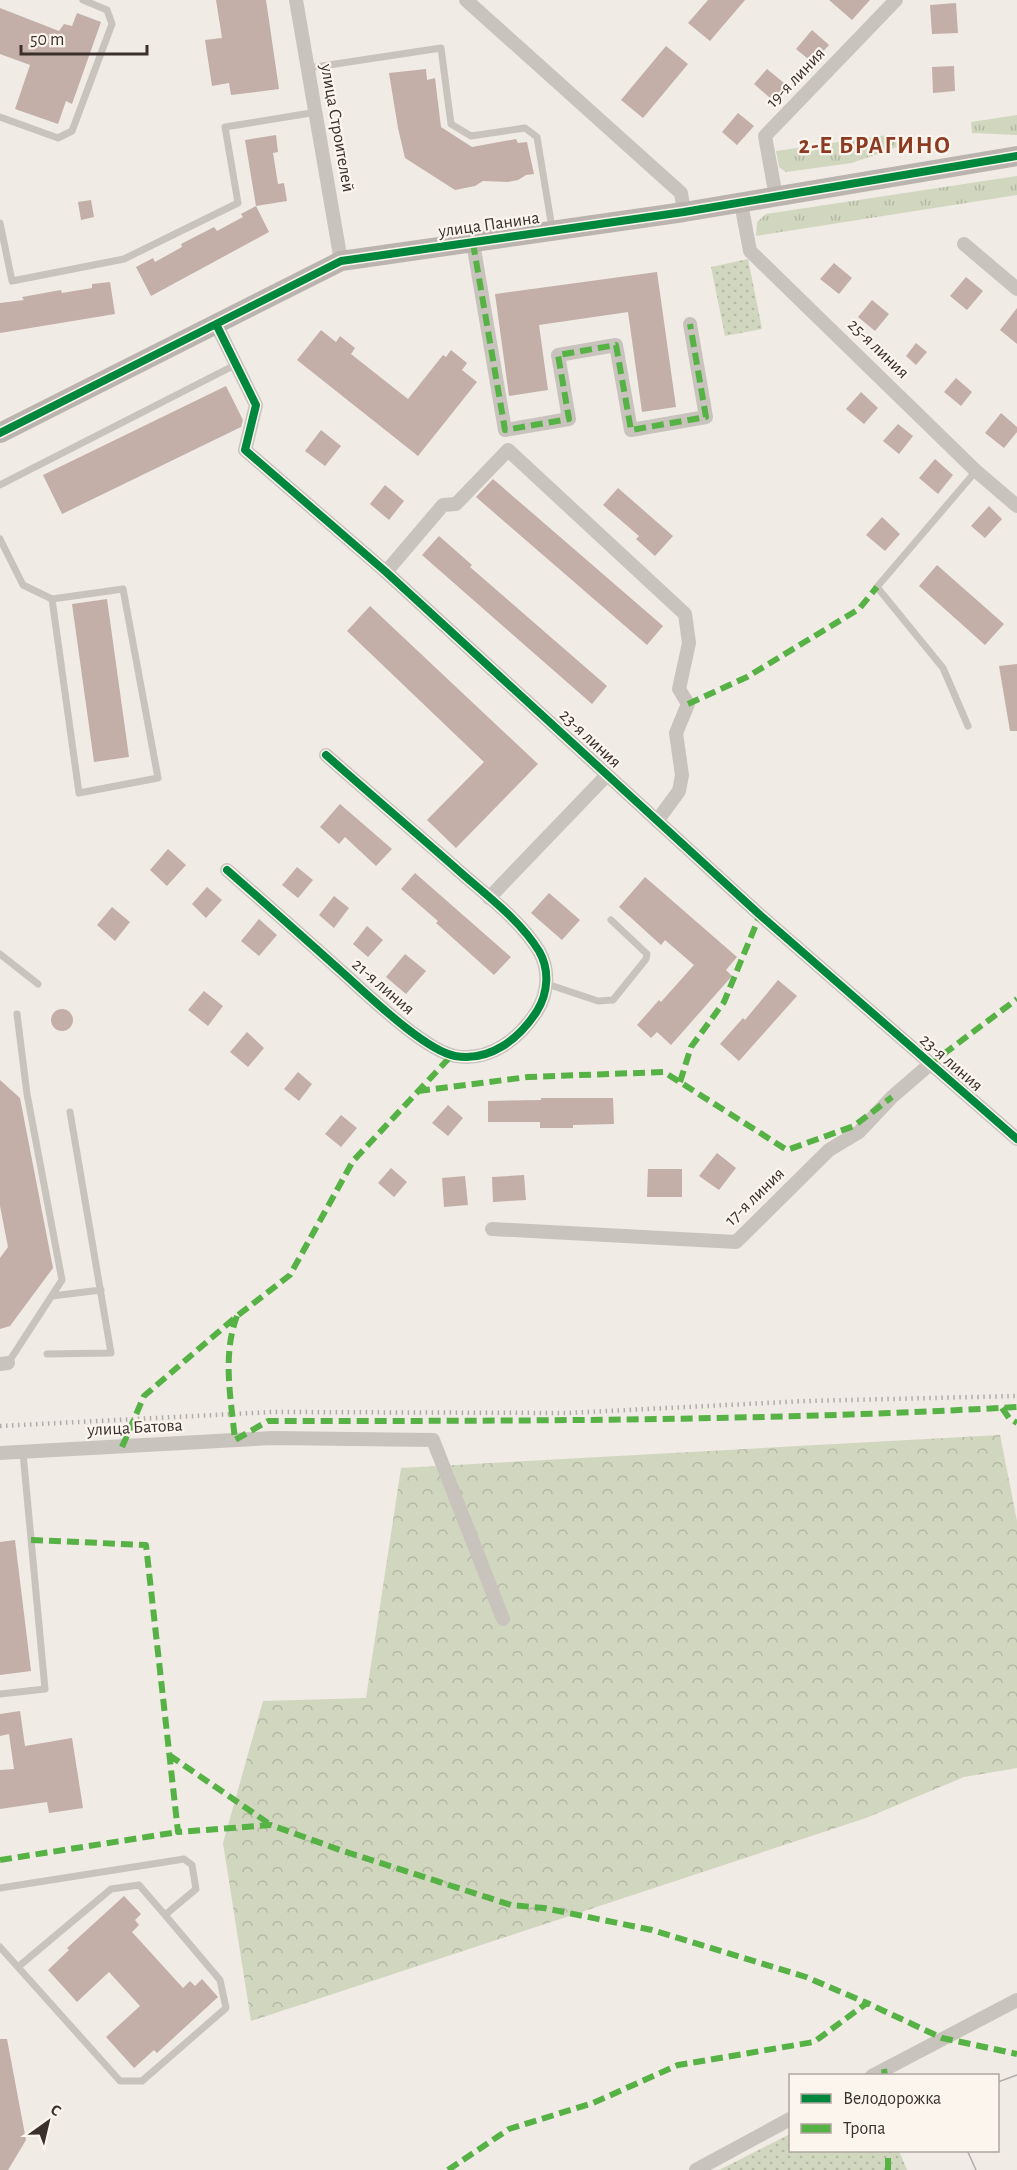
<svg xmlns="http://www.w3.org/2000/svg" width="1017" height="2170" font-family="'Alegreya Sans',sans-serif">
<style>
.grass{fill:url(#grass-tufts)}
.forest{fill:url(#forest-crowns)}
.park{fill:url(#park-dots)}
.building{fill:#c3afa7}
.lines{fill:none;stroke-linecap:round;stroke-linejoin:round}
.lane{stroke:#c9c3be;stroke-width:7}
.street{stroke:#c9c3be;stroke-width:14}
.secondary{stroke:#bab3ae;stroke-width:20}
.tram{stroke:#b1aca8;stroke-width:1.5}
.rail{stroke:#b1aca8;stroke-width:4.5;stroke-dasharray:1.5 4.5;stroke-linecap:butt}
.quiet{stroke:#57b246;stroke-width:6;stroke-dasharray:12 6;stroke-linecap:butt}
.cycleway-casing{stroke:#fbf5ee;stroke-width:11}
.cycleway{stroke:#00873e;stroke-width:8}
.labels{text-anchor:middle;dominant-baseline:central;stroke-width:4.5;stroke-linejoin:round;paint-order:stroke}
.street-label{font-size:18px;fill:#3b302b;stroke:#fbf5ee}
.district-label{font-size:24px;font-weight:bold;letter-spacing:1.5px;fill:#8c3b22;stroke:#fbf5ee}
</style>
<defs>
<pattern id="grass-tufts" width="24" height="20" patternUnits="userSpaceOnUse" patternTransform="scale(1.5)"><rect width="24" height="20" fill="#d1d6bf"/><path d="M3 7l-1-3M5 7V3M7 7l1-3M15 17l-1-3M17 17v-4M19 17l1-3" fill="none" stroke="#b4b8a4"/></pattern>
<pattern id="forest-crowns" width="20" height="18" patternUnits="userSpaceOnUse" patternTransform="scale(1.5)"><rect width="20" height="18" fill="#d1d6bf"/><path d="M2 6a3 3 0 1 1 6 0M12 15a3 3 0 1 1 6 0" fill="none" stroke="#b4b8a4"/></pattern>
<pattern id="park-dots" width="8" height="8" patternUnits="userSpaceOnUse" patternTransform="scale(1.5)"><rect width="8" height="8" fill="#d1d6bf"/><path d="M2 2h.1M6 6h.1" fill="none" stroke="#b4b8a4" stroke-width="1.8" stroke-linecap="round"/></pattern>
</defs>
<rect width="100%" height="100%" fill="#f0ebe5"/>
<path class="grass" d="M1017,115V135L972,133L971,122Z
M895,134L897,147L852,163L786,172L779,167L776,151Z
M1017,176V195L756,236L757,222L766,214Z"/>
<path class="forest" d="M1000,1435L1017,1521V1768L964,1777L866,1818L251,2021L223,1843L263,1701L366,1698L401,1468Z"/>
<path class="park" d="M748,259L762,329L725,336L711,267Z
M790,2134V2150L899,2151L907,2170H719Z"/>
<path class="building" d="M216,0H266L279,89L231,95L229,83L212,86L205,40L222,38Z
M708,0H745L710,41L688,23Z
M829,0H870L852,20Z
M956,3L958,33L932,34L930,5Z
M0,8L59,31L64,24L72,26L77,13L101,22L72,104L66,101L58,124L15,109L30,65L0,54Z
M812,30L829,45L813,63L796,49Z
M666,46L688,64L643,118L621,100Z
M954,66L955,91L933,93L932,67Z
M426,69L427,80L435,78L441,127L472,147L516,139L518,143L527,142L534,174L526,175L518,180L508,182L483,181L475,186L455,190L405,158L398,128L389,73Z
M767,69L790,88L776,103L754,84Z
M738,113L754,126L737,145L722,132Z
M276,135L278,152L273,153L278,184L284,183L287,201L256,206L245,140Z
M91,200L94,217L81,220L78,202Z
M256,206L269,232L151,296L136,267L153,258L155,262L182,247L181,244L214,227L217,231L243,217L241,214Z
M834,263L852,278L839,294L820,279Z
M657,272L676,407L642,412L628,312L539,325L548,390L509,396L495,294Z
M966,277L983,291L967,310L950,296Z
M110,282L115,314L0,333V303L24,300L22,297L61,290L62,293L92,288V284Z
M872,300L889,314L875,331L858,317Z
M1017,308V344L1000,330Z
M321,330L336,342L340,336L355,348L351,354L408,399L443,355L446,357L451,350L467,363L462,370L477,382L418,456L297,360Z
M916,343L927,352L916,365L906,356Z
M956,378L972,392L961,406L944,392Z
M226,386L243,420L241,427L62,514L43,475Z
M861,392L878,408L864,424L846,409Z
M1001,413L1017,427V432L1004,448L985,433Z
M898,424L913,436L899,454L883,441Z
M321,430L341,446L325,466L305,451Z
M935,459L953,475L938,494L919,478Z
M493,479L663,626L647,645L476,497Z
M385,485L404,501L389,520L370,504Z
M618,488L673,536L655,556L636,539L639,536L603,505Z
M989,506L1002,519L985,538L971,526Z
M882,517L900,534L885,551L866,535Z
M439,536L472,565L470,567L607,686L592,704L422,555Z
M937,565L1004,624L985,645L919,586Z
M107,599L129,757L94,762L72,604Z
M370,606L538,764L456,848L427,820L484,762L347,631Z
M1017,664V731H1010L999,666Z
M340,804L392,849L376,866L345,837L339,844L320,827Z
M168,849L186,865L167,886L150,870Z
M297,867L313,880L298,898L282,885Z
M415,873L511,957L494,975L436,923L438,921L401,889Z
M645,877L737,957L726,970L732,976L671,1045L657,1032L651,1038L637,1025L659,1000L661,1002L694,965L665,940L661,945L619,907Z
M207,887L222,900L206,918L192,904Z
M549,893L580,920L562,940L531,913Z
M334,896L349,908L334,928L319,915Z
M112,907L130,922L115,941L97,925Z
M259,919L277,935L259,956L241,941Z
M367,926L383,940L368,957L353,944Z
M405,954L426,971L406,994L386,977Z
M778,980L797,996L739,1061L720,1044L743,1018L745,1020Z
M204,991L223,1006L208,1026L188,1010Z
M51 1020a11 11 0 1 1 22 0a11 11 0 1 1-22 0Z
M247,1032L264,1048L248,1067L230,1052Z
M298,1072L312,1084L299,1101L284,1089Z
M0,1080L20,1098L53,1268L10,1326L0,1329V1258L8,1247L0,1206Z
M541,1098H613L614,1124L573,1125V1128H540V1122H488V1101L541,1100Z
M448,1105L463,1118L448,1136L432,1123Z
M341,1115L357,1128L341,1147L325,1134Z
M717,1153L736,1168L719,1190L699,1176Z
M391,1168L407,1182L394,1197L378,1183Z
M648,1169H682V1197H647Z
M524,1175L526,1200L493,1202L492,1177Z
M465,1176L468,1205L444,1207L442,1178Z
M15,1540L31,1671L0,1675V1542Z
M20,1711L25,1746L72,1738L83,1808L49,1813L47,1802L0,1809V1770L14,1769L9,1734L0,1736V1714Z
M124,1896L141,1914L135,1920L139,1925L132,1932L183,1988L190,1981L195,1986L202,1979L218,1997L157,2053L154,2050L134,2068L106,2037L140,2006L109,1972L77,2002L48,1970L69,1950L67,1948Z
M0,2039H7L26,2140L8,2170H0Z"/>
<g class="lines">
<path class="lane" d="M309,68L441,48L451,124L471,136L525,128L537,137L552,228
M0,117L58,138L72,131L112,24L107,10L83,0
M0,223L12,281L124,259L238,203L225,127L317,112
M0,485L235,365
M0,539L23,585L52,599L123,589L158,778L79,793L52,599
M968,726L943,668L877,587L976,471
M0,954L38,984
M547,984L598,1001L613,1000L646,959L647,954L611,920
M52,1296L101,1290
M47,1354L111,1353L70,1112
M8,1363L62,1280L27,1094L17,1014
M0,1694L45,1689L23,1453
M0,1888L184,1859L192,1865L196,1889L165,1915L139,1885L111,1889L18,1967
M0,1947L120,2081H142L226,2008L220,1980L165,1915"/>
<path class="street" d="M296,0L341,261
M466,0L681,193L684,212
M776,197L765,136L896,0
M741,203L750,251L976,471L1017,506
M473,243L505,430L569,419L558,355L616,345L631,430L706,417L690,324
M964,244L1017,289
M216,324L256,405L245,450L386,572L760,915L1017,1139
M386,572L443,505L456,504L508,450L685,614L689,643L679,689L688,704L676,733L682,775L679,791L657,821
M227,870C266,904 304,938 342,972C367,994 424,1050 455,1056C490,1062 519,1039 537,1011C548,993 550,970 539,951C519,919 487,896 459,871C415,832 370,794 326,755
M489,898L607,775
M492,1229L736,1242L829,1150L859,1132L892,1097L929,1065
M0,1364L8,1363
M0,1453L272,1438L433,1440L503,1619
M872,2076L1017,2000
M696,2170L790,2119"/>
<path class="secondary" d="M0,433L341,261L684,212L1017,156"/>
<path class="tram" d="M998,2082L1017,2075
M967,2150L976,2170"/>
<path class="rail" d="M0,1426L272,1412L568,1413L806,1401L1017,1396"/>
<path class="quiet" d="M473,243L505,430L569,419L558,355L616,345L631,430L706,417L690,324
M688,704L747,677L859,609L877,587
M929,1065L1017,999
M680,1082L691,1047L724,1002L760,915
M418,1091L528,1077L664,1072L787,1150L854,1126L892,1097
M237,1316C222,1355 231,1399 235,1440L268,1421C518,1421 768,1421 1017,1407
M1002,1408L1009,1418L1017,1423
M122,1447L144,1396L237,1316L290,1275L353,1161L452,1055
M31,1540L146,1545L178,1832L271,1825L340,1850L511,1905L544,1908L652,1930L806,1977L867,2003
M169,1755L271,1825
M0,1860L178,1832
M884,2069L885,2076
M448,2170L509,2129L593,2103L678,2065L814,2042L867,2003L942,2038L1017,2054
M888,2170V2150"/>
<defs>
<path id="cycleway" d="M216,324L256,405L245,450L386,572L760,915L1017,1139
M0,433L341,261L684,212L1017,156
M227,870C266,904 304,938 342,972C367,994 424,1050 455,1056C490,1062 519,1039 537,1011C548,993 550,970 539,951C519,919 487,896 459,871C415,832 370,794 326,755"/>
</defs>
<use href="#cycleway" class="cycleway-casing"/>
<use href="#cycleway" class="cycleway"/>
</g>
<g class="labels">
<g class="street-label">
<text transform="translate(796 78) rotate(-46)">19-я линия</text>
<text transform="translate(337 128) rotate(80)">улица Строителей</text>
<text transform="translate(489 225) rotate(-8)">улица Панина</text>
<text transform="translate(878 349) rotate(44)">25-я линия</text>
<text transform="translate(590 739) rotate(43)">23-я линия</text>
<text transform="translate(383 987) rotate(41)">21-я линия</text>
<text transform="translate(951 1063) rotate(41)">23-я линия</text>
<text transform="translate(755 1197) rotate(-44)">17-я линия</text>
<text transform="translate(135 1428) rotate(-3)">улица Батова</text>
</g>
<g class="district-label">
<text x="875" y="146">2-Е БРАГИНО</text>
</g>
</g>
<rect x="789" y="2074" width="210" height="78" fill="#fbf5ee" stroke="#aea6a0" stroke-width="1.5"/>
<rect x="801" y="2094" width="30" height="9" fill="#00873e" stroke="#aea6a0" stroke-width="1.5"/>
<text x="843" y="2104" font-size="18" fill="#3b302b">Велодорожка</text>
<rect x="801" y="2124" width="30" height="9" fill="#57b246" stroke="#aea6a0" stroke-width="1.5"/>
<text x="843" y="2134" font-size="18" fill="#3b302b">Тропа</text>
<g transform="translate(48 2122) rotate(34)" stroke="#fbf5ee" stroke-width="4.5" paint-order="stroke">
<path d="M0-4.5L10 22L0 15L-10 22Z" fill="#3b302b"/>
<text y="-9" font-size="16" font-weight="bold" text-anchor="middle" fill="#3b302b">С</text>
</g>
<path d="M21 45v9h126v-9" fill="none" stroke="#3b302b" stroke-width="3"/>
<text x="30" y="45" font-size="18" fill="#3b302b" stroke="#fbf5ee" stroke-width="4.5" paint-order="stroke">50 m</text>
</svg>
